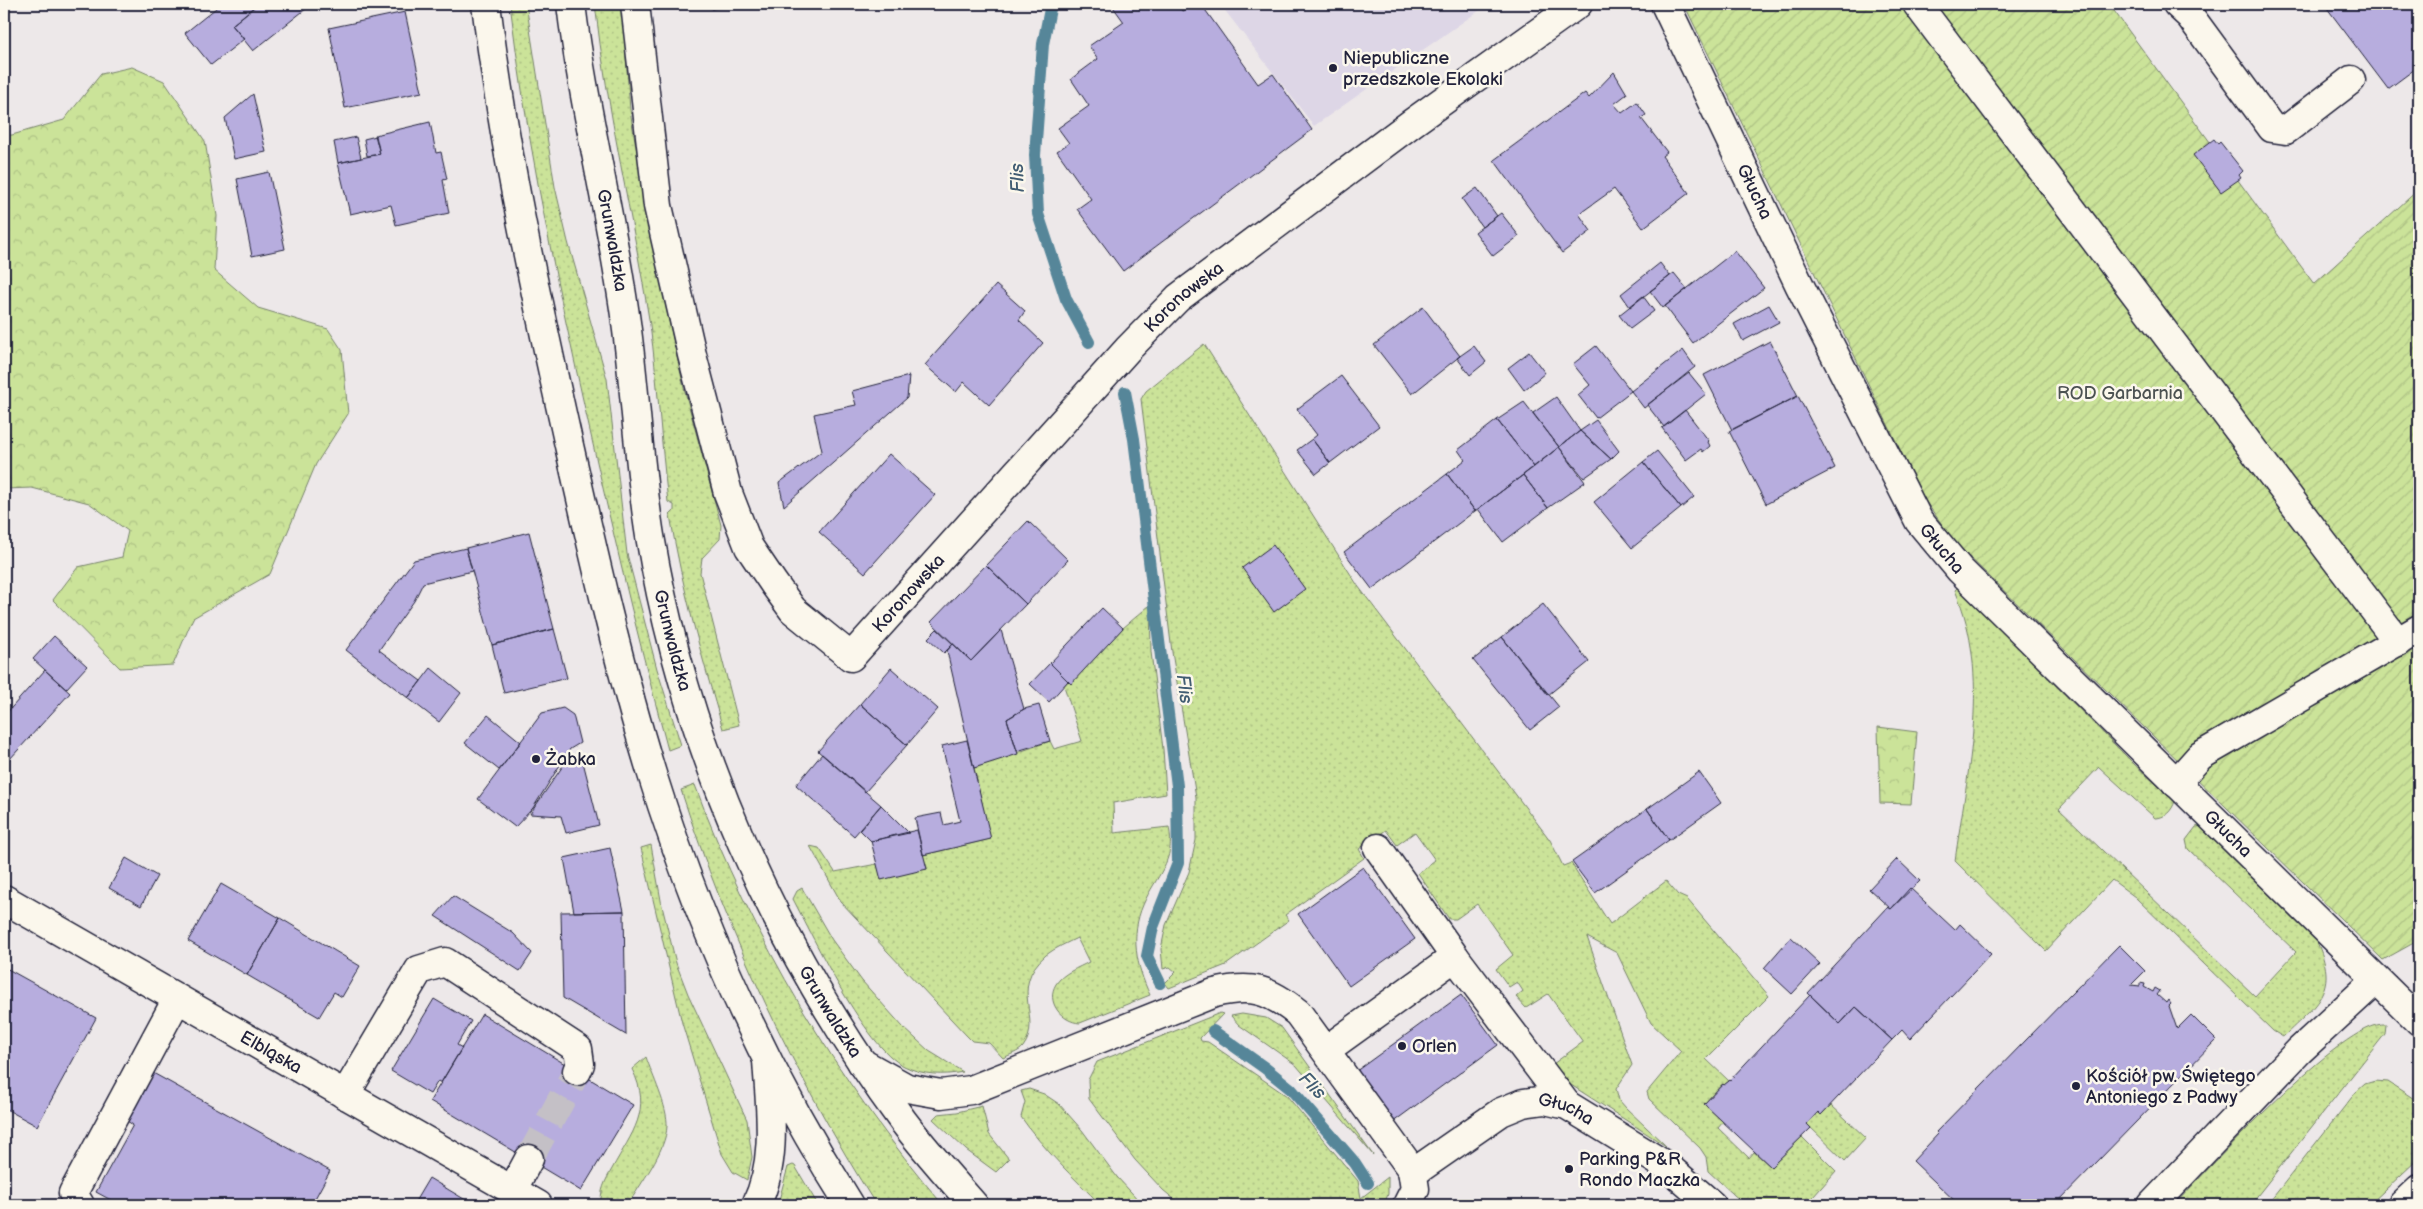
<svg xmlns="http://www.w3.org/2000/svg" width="2423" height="1209" font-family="'Balsamiq Sans',sans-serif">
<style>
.built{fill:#ddd6e6}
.grass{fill:url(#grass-dots);stroke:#76826a}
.forest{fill:url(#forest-crowns);stroke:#76826a}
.garden{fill:url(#garden-furrows);stroke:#76826a}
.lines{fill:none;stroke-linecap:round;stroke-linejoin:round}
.stream{stroke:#578699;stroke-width:12}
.building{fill:#b7adde;stroke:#22223b}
.minor-tunnel{stroke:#c4c0c6;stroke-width:28;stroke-dasharray:28 14;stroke-linecap:butt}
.minor-casing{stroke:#22223b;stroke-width:31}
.major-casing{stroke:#22223b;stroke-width:31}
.minor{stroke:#fbf7ec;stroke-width:28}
.major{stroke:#fbf7ec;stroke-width:28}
.poi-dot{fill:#22223b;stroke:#fbf7ec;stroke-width:2}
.labels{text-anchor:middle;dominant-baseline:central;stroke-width:5;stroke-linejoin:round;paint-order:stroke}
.poi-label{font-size:18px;fill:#22223b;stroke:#fbf7ec;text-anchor:start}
.street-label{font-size:18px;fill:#22223b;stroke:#fbf7ec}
.park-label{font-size:18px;fill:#4c5252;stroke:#fbf7ec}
.water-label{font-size:19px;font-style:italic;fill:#415c72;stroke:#fbf7ec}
</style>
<defs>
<pattern id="grass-dots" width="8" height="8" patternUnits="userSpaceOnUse" patternTransform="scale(1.25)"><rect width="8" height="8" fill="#cbe399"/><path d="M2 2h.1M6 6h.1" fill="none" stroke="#aec285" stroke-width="1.8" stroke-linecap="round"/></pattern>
<pattern id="forest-crowns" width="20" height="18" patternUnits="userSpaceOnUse" patternTransform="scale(1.25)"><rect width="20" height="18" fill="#cbe399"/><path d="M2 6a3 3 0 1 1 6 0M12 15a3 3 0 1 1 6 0" fill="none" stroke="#aec285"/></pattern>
<pattern id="garden-furrows" width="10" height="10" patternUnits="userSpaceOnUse" patternTransform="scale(1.25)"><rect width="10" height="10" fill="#cbe399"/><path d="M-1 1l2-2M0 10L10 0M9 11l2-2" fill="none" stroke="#aec285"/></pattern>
</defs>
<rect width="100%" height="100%" fill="#ede8e9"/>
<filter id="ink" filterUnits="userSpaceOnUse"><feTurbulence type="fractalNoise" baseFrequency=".02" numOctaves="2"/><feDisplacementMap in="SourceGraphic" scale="10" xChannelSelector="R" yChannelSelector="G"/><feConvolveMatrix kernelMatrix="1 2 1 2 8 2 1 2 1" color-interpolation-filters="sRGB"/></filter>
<g filter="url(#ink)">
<path class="built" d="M1220,4H1477L1480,10L1314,126Z"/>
<path class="grass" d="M510,4H526L555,187L568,242L607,379L627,554L657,669L681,745L668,750C634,625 605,499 577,373C550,251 525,128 510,4Z
M595,4H622L630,110L650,234L684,388L721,525L720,539L702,558L700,573L739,725L723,729C702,658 682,588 670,515L674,511V505L668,502C661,443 658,383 650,325C633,217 607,112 595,4Z
M1204,344L1358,586L1550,840L1563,866L1571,863L1610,924L1666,881L1678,895L1687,899L1769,996L1706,1059L1729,1081L1724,1085L1722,1084L1704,1104L1723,1122L1718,1128L1749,1158L1754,1152L1771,1167L1802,1137L1836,1171L1806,1205H1745L1708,1171L1706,1157L1700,1148L1649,1099L1647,1092L1681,1051L1651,1023L1617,953L1587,937L1632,1065L1616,1089L1619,1100L1626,1108L1666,1146L1571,1085L1553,1064L1583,1042L1548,994L1526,1008L1516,997L1523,991L1517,982L1509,987L1496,969L1513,955L1477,904L1456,919H1449L1418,873L1435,860L1415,832L1397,845L1386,830L1359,849L1364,858L1285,915L1289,920L1226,965L1169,988L1165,983L1176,972L1170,967L1163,969L1161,949L1166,925L1189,872L1196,840V797L1172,652L1141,399L1146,391Z
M1958,587L2134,764L2175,801C2172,811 2165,818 2155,818L2099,767L2059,809L2255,996L2296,952L2188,849L2186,840L2196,827L2200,826L2206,830L2316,940C2340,991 2318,1003 2283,1037L2273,1031L2135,897L2112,880L2046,951L1955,861C1967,772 1992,676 1955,590Z
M1150,605L1151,652L1163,749L1166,794L1113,803L1114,833L1169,827C1176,862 1156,875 1143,905C1130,935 1136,966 1150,995L1080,1023C1062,1022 1045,1002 1056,984C1063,973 1078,968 1089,962L1077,938C1067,943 1055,948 1046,955C1007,988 1044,1019 1023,1047C1019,1052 1009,1055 1003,1058L989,1043L972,1041L967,1036L841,902L810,846L819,848L835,872L877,864L927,869L923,855L990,839L974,768L1050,741L1054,749L1082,741L1064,686L1068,681L1071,683L1123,628Z
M695,785C752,939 837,1080 943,1205H876C795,1076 728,936 681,790Z
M651,845L662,906L676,963L688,994L747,1120L752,1157L747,1180L733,1172L722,1154L682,1023L641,848Z
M802,888L832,940L862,981L903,1027L929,1051L963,1072C943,1076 922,1075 904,1066C865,1047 814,939 793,899L797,891Z
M1220,1013L1223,1014L1200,1038L1201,1041L1208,1042L1287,1096L1358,1181L1361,1198L1388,1177V1194L1384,1205H1181L1163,1190L1135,1160L1089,1099L1088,1080L1097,1062Z
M1242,1014L1266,1018L1282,1028L1373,1155L1296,1065L1239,1025L1231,1016Z
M2386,1024L2385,1034L2250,1205H2174C2208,1170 2343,1020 2386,1024Z
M646,1057C652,1075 668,1107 667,1126C666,1151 640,1184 628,1205H601C600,1191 605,1181 612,1169C632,1132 653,1111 632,1069Z
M2375,1081L2388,1082L2419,1102V1157L2417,1160L2369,1205H2267L2356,1092L2365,1084Z
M1029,1089L1044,1094L1059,1104L1082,1130L1117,1177L1143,1205H1101C1073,1177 1044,1150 1021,1117L1025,1102L1021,1091Z
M1831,1105L1866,1138L1845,1161L1807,1124L1818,1112L1821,1115Z
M982,1106L989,1134L1009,1159L996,1172L966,1150L933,1119L938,1114L957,1112Z
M793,1165L795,1166L818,1205H783L779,1200L788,1167Z"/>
<path class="forest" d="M132,67L164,81L205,141L217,216L214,270L258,308L328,329L342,350L348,414L316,464L270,574L193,618L173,665L120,668L53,600L78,567L122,557L128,531L89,503L32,488L4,489V135H12L64,120L101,74Z
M1878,727L1917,732L1911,804L1880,803Z"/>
<path class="garden" d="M1684,4H2109L2314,284L2419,189V940L2383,960L1955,543L1924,499Z"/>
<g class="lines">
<path class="stream" d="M1051,4L1043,44L1035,155L1038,214L1066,299L1089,342
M1125,392L1134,439L1177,786L1178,863L1153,927L1147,956L1160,983
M1213,1031L1265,1068L1291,1089L1355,1163L1368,1183"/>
</g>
<path class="building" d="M221,4L256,5L232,25L244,39L211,65L185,33Z
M258,4H312L253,51L232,25Z
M710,4H733L712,9Z
M1111,4H1177L1182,11L1193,4H1201L1258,84L1273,74L1312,130L1123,271L1077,209L1091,199L1057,151L1069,143L1058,128L1089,106L1071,79L1098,59L1089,46L1124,22Z
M2324,4H2419V66L2388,89Z
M405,12L422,92L345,108L329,28Z
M1614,72L1627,94L1614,104L1622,113L1637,102L1646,115L1641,118L1667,152L1662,156L1689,193L1643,228L1614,189L1579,214L1591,231L1562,253L1494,160L1585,93L1589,98Z
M253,94L266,152L234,159L225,118Z
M430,122L436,153L441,152L447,179L443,180L449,213L396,225L391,205L350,214L338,163L380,154L375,135Z
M376,136L380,154L367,156L364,139Z
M356,137L361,158L338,163L334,142Z
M2214,139L2218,144L2220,142L2243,171L2239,175L2241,178L2221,192L2193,155Z
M269,172L285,249L252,256L237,179Z
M1477,188L1497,216L1482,227L1462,199Z
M1501,213L1519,236L1493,256L1475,232Z
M1735,251L1764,288L1693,343L1665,306Z
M1660,263L1670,276L1630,307L1621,294Z
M1674,273L1687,289L1663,308L1650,291Z
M996,285L1025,311L1019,320L1043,343L989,405L964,382L956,392L925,365Z
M1643,296L1654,311L1630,329L1619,315Z
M1769,305L1779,322L1743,341L1734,324Z
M1423,307L1460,356L1412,394L1374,345Z
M1770,341L1798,396L1732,430L1704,375Z
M1474,346L1486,362L1470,375L1457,358Z
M1596,346L1631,391L1596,418L1578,395L1590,385L1573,364Z
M1683,350L1695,367L1644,408L1631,391Z
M1529,352L1545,373L1524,390L1508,368Z
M1689,373L1706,394L1664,427L1647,405Z
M909,376L907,398L784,506L779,483L822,451L814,414L856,405L852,391Z
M1341,376L1379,426L1330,463L1312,439L1317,435L1297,409Z
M1798,396L1835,468L1766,504L1729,431Z
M1556,397L1580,431L1559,447L1533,413Z
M1524,402L1559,447L1534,467L1497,420Z
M1685,410L1709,441L1708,442L1710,446L1703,452L1701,449L1686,460L1662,428Z
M1497,420L1534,467L1475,511L1447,474L1465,460L1458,450Z
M1596,420L1619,451L1611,459L1580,431Z
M1580,431L1611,459L1584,478L1559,447Z
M1312,439L1330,463L1316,474L1297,450Z
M1559,447L1585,482L1548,508L1523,475Z
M1657,451L1694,497L1681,508L1643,462Z
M889,454L935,495L865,573L819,532Z
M1643,462L1681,508L1632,548L1594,502Z
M1447,474L1475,511L1372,589L1344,552Z
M1523,475L1548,508L1503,542L1478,509Z
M1028,521L1068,560L1026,604L986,565Z
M529,532L554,629L492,645L466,548Z
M1273,545L1305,589L1274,612L1242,568Z
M466,548L472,571L423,583L414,601L379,650L421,681L408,698L346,650L414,560Z
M986,565L1026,604L971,661L931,622Z
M1543,604L1589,662L1548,695L1502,637Z
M1102,608L1123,628L1071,684L1050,663Z
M554,629L567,678L504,693L492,645Z
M937,629L953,644L944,653L928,638Z
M1001,630L1024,709L1007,719L1018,754L974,768L947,651L953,644L971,661Z
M54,636L87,666L66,689L33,659Z
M1502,637L1559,707L1530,730L1473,660Z
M1050,663L1068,681L1049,702L1030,684Z
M431,668L461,693L439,722L408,698Z
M891,668L938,709L907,745L860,704Z
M45,670L70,693L9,760L4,755V716Z
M860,704L907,745L865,792L818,751Z
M1039,705L1050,741L1017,751L1007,719L1024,709Z
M563,708L573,715L580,743L570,749L533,808L515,827L478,799L542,713Z
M488,715L521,742L499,770L465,743Z
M967,740L991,839L923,855L915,818L941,813L944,825L960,821L942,746Z
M581,754L599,825L566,833L561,816L530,814L569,757Z
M822,754L881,805L854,836L796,785Z
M1699,772L1721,803L1669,840L1647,809Z
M881,805L909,833L871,841L860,830Z
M1647,809L1669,840L1595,893L1572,862Z
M917,830L927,869L881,880L871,841Z
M610,848L624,911L574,912L564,858Z
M126,858L157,876L141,906L109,888Z
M1897,859L1920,881L1891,909L1869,889Z
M1363,867L1415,939L1349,986L1298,914Z
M221,884L280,918L247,975L188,941Z
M1910,888L1955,930L1960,924L1991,954L1910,1039L1902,1030L1892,1040L1856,1007L1840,1024L1808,993L1888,907L1891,909Z
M453,896L513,933L532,953L520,971L435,916Z
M624,911L626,1035L563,998L561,912Z
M280,918L360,966L342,997L334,992L319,1017L247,975Z
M1791,937L1820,964L1792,994L1764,968Z
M2119,945L2145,971L2131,985L2140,986V983L2145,984L2144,987L2153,992L2155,988L2160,991L2157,995L2166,1003L2168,1000L2171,1004L2169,1006L2177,1029L2191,1015L2216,1040L2055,1205H1959L1913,1161L1938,1134L1936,1132Z
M4,967L96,1018L37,1126L4,1108Z
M1461,995L1498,1045L1385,1128L1348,1077Z
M1810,995L1840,1024L1856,1007L1892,1040L1821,1115L1818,1112L1807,1124L1811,1128L1771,1167L1704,1104L1723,1084L1724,1085L1729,1081Z
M434,999L471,1021L457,1045L462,1048L441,1083L438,1081L430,1094L391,1071Z
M482,1014L633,1105L581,1191L430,1101Z
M153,1073L330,1171L312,1204L303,1199L299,1205H120L96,1192L133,1125L127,1121Z
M429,1178L469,1202L467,1205H413Z"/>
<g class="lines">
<path class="minor-tunnel" d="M529,1159L577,1071"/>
<defs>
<g id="minor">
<path id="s1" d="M635,4L658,206L692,355L728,493L749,547L774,584L793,610L851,657L1128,349L1178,298L1412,123L1578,4"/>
<path id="s2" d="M1665,4L1800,286L1919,521L1960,570L2419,1021"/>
<path d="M1917,4L2398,642"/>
<path d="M2177,4L2190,16L2272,128L2286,130L2351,80"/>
<path d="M2176,783L2200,756L2419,629"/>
<path d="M1378,848L1455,957L1567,1105"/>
<path id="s3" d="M4,899L538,1205"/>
<path d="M1326,1050L1455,957"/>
<path d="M862,1063L907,1088L941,1094L971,1090L1214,993C1252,984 1268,989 1298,1013L1412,1170L1415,1189L1407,1205"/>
<path d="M345,1095L419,970L445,962L578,1049L580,1064L577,1071"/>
<path id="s4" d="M1413,1173L1501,1112L1523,1103L1545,1100L1567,1105L1668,1167L1712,1205"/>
<path d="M513,1189L529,1159"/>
<path d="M80,1205L73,1193L177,999"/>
<path d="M756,1205C778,1160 770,1109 767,1060"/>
<path d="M2152,1205L2299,1051L2376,980"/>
</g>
<g id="major">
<path d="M486,4C504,151 536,297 568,441C593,552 618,664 652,774C699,925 765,1071 850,1205"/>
<path id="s5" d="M571,4C584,113 613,220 627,330C636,399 639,468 650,536C685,747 776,949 903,1121C925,1150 950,1178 974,1205"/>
<path d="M2402,1205L2419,1189"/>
</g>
</defs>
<use href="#minor" class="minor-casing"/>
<use href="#major" class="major-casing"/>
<use href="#minor" class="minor"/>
<use href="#major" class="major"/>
</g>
</g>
<g class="poi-dot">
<circle cx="1333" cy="68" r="5"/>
<circle cx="536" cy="759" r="5"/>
<circle cx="1402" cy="1046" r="5"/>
<circle cx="2076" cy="1086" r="5"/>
<circle cx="1569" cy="1169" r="5"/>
</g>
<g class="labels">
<g class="poi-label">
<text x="1343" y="58">Niepubliczne<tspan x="1343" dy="21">przedszkole Ekolaki</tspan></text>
<text x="546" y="759">Żabka</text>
<text x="1412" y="1046">Orlen</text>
<text x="2086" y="1076">Kościół pw. Świętego<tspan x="2086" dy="21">Antoniego z Padwy</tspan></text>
<text x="1579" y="1159">Parking P&amp;R<tspan x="1579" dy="21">Rondo Maczka</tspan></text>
</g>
<g class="street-label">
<text stroke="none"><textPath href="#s2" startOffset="208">Głucha</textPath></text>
<text stroke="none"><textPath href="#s5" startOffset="240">Grunwaldzka</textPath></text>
<text stroke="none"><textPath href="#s1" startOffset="1199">Koronowska</textPath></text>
<text stroke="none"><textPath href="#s2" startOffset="612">Głucha</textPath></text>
<text stroke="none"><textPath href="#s1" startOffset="794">Koronowska</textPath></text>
<text stroke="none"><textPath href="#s5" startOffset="645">Grunwaldzka</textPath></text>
<text stroke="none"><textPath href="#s2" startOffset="1016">Głucha</textPath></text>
<text stroke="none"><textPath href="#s5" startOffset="1050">Grunwaldzka</textPath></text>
<text stroke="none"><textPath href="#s3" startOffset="308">Elbląska</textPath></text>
<text stroke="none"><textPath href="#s4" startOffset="176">Głucha</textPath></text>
</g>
<g class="park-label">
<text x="2120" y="393">ROD Garbarnia</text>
</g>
<g class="water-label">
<text transform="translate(1018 178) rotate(-92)">Flis</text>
<text transform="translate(1184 689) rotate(83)">Flis</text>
<text transform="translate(1312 1086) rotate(46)">Flis</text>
</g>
</g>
<rect width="2423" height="1209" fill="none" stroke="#fbf7ec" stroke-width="20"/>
<rect x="10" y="10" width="2403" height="1189" fill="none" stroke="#22223b" stroke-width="2" filter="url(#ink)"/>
</svg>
